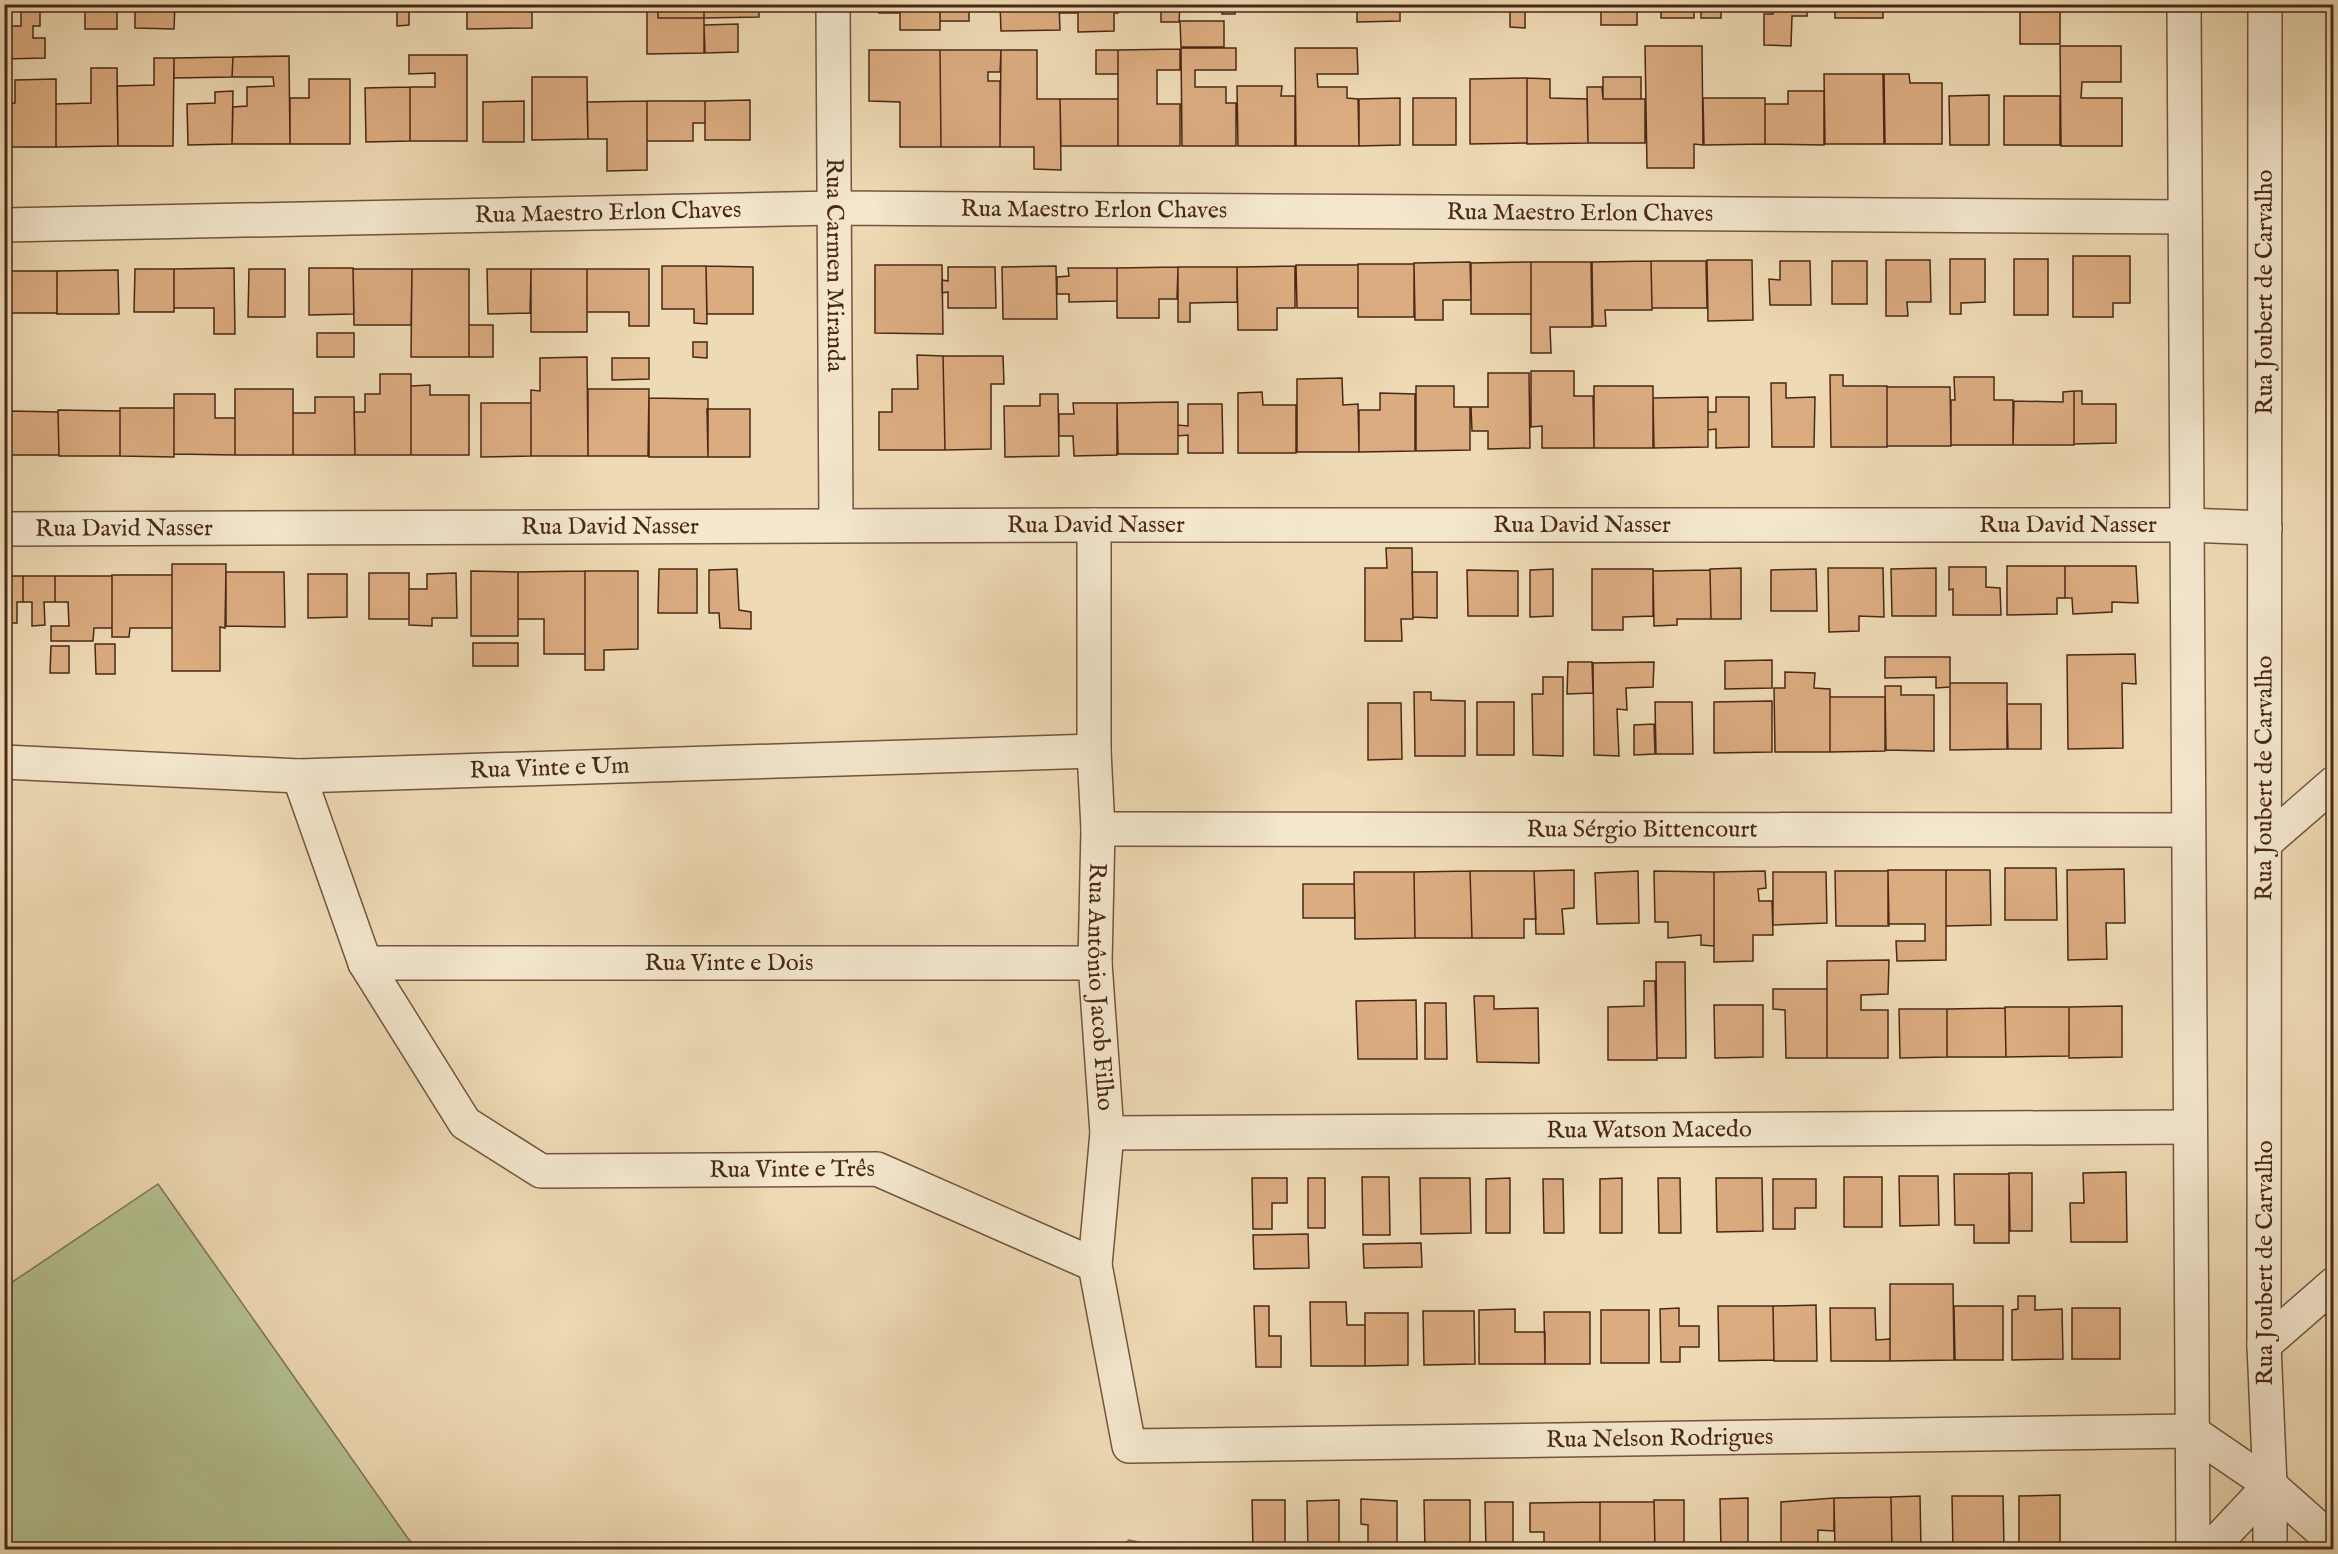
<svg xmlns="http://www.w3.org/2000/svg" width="2338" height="1554" font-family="'IM FELL English',serif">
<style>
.green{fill:#b4c191;stroke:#7f7454;stroke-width:1.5}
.building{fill:#dcac81;stroke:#4a2816;stroke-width:1.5}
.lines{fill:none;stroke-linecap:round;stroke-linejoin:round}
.minor-casing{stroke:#73543e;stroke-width:36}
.tertiary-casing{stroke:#73543e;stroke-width:36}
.minor{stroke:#f4e7ce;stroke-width:33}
.tertiary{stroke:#f4e7ce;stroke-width:33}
.labels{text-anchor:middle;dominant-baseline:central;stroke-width:4.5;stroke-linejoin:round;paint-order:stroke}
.street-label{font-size:24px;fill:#4a2816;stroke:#f4e7ce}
</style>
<rect width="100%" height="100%" fill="#eedab4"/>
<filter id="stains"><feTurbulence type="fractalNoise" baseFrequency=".00333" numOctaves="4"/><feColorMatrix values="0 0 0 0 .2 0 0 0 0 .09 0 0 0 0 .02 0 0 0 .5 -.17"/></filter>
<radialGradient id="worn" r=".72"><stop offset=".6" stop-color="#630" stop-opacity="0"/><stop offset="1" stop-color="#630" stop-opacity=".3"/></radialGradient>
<path class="green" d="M158,1184L407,1537L417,1549H5V1287Z
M1129,1540L1170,1549H1117Z"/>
<path class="building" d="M21,4H56V8H40V26H33V38H45V58L4,59V26H21Z
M85,4H117V29H85Z
M117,4H175L174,29L135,28V9L117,8Z
M195,4H233V7H195Z
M233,4H289V7H233Z
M289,4H350V6L289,7Z
M350,4H409V25L397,26V6Z
M409,4H467V6H409Z
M467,4H532V28L467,29Z
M532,4H585V7H532Z
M647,4H658V18H704V53L647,54Z
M658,4H704V18H658Z
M704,4H759V17L704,18Z
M879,4H940V30H900V13H879Z
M940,4H969V21H940Z
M1000,4H1059L1060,30L1001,31Z
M1059,4H1118V13H1114V31L1078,32V13H1060Z
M1161,4H1180L1179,22H1161Z
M1222,4H1235V14H1222Z
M1357,4H1400V21L1357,22Z
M1469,4H1525V28L1510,27V10L1469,11Z
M1643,4L1637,5V25H1601V5L1586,4Z
M1659,4H1699L1694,5V18H1661V5Z
M1701,4H1721V18H1701Z
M1774,4H1807V16H1792L1791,46L1764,45V14H1773Z
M1835,4H1883V18H1835Z
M2060,11V44H2020V12Z
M1180,21H1224V47H1181Z
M738,24V52L705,53L704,25Z
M1645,46H1702L1703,145L1694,144V168H1647Z
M2060,46H2121V82H2082L2081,98H2122V146H2061Z
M1181,48H1236V70H1195V87H1226V103H1236V146H1182Z
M1295,48H1357L1358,74H1317L1318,87H1347V98L1358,99L1359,146H1296Z
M1180,49V70H1157V104H1180V146H1118V50Z
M869,50H940L941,147H900V102L869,101Z
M940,50H1001L1000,72H988V81H1000V147H941Z
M1001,50H1037V99H1060L1061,170L1034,169V147H1000Z
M1096,50H1118V74H1096Z
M409,55H467V141H410V87H435V73L409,74Z
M289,56L290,144H232L233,107L247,106V87L274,86L273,77H232L233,57Z
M233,57L232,77L174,78V58Z
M154,58H174L173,146H118L117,86L154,85Z
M91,68H117L118,146L56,147V104L91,103Z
M1824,74H1883L1884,144H1825Z
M1884,74H1909L1910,83H1942V144H1885Z
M532,77H587L588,139L532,140Z
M1603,77H1641V99H1603Z
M1527,78L1550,79V98L1587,99L1588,143L1527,144Z
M1527,78V143L1470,144V79Z
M56,79V147H4V103H15V80Z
M309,79H350V144H290V98H309Z
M1237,86H1282L1281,96H1295V146H1238Z
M410,87V141L366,142L365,88Z
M1587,87H1602L1603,99H1645V143H1588Z
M233,91L232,144L188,145L187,104L215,103V92Z
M1788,91H1824V145L1765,144V104H1788Z
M1989,95V145H1950L1949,96Z
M2004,96H2060V145H2004Z
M1400,98V145L1359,146V99Z
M1413,98H1456V145H1413Z
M1703,98H1765V144L1704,145Z
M1060,99H1118V146H1061Z
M750,100V140H705V101Z
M524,101V142H483V102Z
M647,101H705V123H693V141H647Z
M647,101V170L607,171V139H588L587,102Z
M2073,256H2130V303H2113V317H2073Z
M1950,259H1985V302L1961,303V314H1950Z
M2014,259H2048V315H2014Z
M1707,260H1752L1753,320L1708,321Z
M1886,260H1930L1931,302H1907L1908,316H1886Z
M1651,261L1652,310H1605L1606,326H1593L1592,262Z
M1651,261H1706L1707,308H1652Z
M1780,261H1810L1811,305H1770L1769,279L1780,280Z
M1832,261H1867V304H1832Z
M1470,262L1471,300H1443V320H1415L1414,263Z
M1531,262V314H1471V263Z
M1531,262H1591L1592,327H1550L1551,353H1531Z
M1358,264H1414V317H1358Z
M875,265H942L943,334L875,333Z
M1296,265H1358V308H1297Z
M662,266H706L707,324L694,323V309H662Z
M706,266L753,267V314H707Z
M1056,266L1057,319H1003L1002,267Z
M1295,266V308H1277V330H1238L1237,267Z
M948,267H995L996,308H948V292L942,293V280L948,281Z
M1178,267H1237V302L1190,303V322H1178Z
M1178,267L1177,299H1159V318H1117V268Z
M234,268L235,334H214V308H174V269Z
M309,268H353L354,314L309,315Z
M1068,268H1117V301L1069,302V294H1057V277L1069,276Z
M135,269H174V312H134Z
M249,269H285V317H248Z
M353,269H412L411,325H354Z
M412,269H469V357H411Z
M487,269H531L530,313L488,314Z
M531,269H587V332H531Z
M587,269H649V326H629V312H587Z
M118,270L119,314H57V271Z
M4,271H57V313H4Z
M469,325H493V357H469Z
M317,333H354V357H317Z
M693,342H707V358L693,357Z
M917,355L943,356L945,450H879V412H892V389H918Z
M943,356H1003L1004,384H991V449L945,450Z
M587,357L588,456H531V390L540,391V358Z
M612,358H649V379L612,380Z
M1531,371H1574V396H1593L1594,448H1542V426L1531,427Z
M1488,373H1529L1530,448L1488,449V431H1472L1471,407H1488Z
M380,374H411V455H355L354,412H365V394H380Z
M1830,375H1843V386H1887V447H1831Z
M1954,377H1994V400H2013V445H1951V400H1955Z
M1342,378L1343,405L1358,404L1359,452H1297V379Z
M1771,383H1786V398L1815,397L1814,447H1772Z
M430,385V395H469V455H411V386Z
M1416,386H1454V407H1470V450L1416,451Z
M1594,386H1653V448H1594Z
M1887,387H1950L1951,446H1887Z
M235,389H293V455H235Z
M588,389H649L648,456H588Z
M2074,391V445H2013L2014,401L2063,402V392Z
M2074,391H2082V404H2116V443L2074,444Z
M1262,392L1263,405H1296V453H1238V393Z
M1380,393L1415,394V451L1359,452V410H1380Z
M174,394H215V418H235V455L174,454Z
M1040,394H1058L1059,456L1005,457L1004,406H1040Z
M315,397H354L355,455H293V413H315Z
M1708,397V447L1654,448L1653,398Z
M1716,397H1749V447L1716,448V429L1708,430V412H1716Z
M649,398L708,399V457H649Z
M1178,402V454H1118L1117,403Z
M481,403H531V456L481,457Z
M1073,403H1117V455L1074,456L1073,436H1059V414H1074Z
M1188,404H1222L1223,453H1188V435L1178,436V425L1188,426Z
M120,408H174V457L120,456Z
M707,409H750V457H708Z
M58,410L120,411V456H59Z
M10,411L58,412L59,455H10Z
M1386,548H1412L1413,619H1401L1402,641H1365V568H1387Z
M172,564H226L225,628L220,627V671H172Z
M2007,566H2065V598H2057V614L2007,615Z
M2065,566H2136L2138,603L2112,602V612L2073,614L2072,598H2065Z
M1949,567H1986V587L2000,588L2001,615H1953V589L1949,590Z
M1741,568V619H1711L1710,569Z
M1828,568H1883L1884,617L1859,616V631L1829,632Z
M1936,568V616H1892L1891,569Z
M659,569H697V613H658Z
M737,569L739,610L751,612V629L720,628L719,613H709V570Z
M1553,569V616L1530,617V570Z
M1592,569H1653V616L1623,617V630H1592Z
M1816,569L1817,611H1771V570Z
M1467,570L1518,571V616H1468Z
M1710,570L1711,619H1677V625L1654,626L1653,571Z
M471,571L518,572V636H471Z
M585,571H638V649L604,650V670H585Z
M585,571V654H544V619H518V572Z
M226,572H284L285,627L226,626Z
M1412,572H1437V618L1413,617Z
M369,573H409V619H369Z
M456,573L457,618H432V626L409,625V589H427V574Z
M308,574H347V617L308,618Z
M112,575H172V628H130L129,637H112Z
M4,576H23V602H17V623H4Z
M23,576H55V602H44L45,625L32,626V602H23Z
M55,576H112V628H94L93,641H51V626H69L68,602H55Z
M473,643H518V666H473Z
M95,644H115V674H96Z
M51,646H69V673H50Z
M2135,654L2136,684L2122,683L2123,748L2068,749L2067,655Z
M1885,657H1950V687L1936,688V677L1885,678Z
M1772,660V688L1725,689V661Z
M1568,662H1592L1593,693L1567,694Z
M1654,662L1653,687L1626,688L1627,710L1617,709L1619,756L1594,755L1593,663Z
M1785,672L1815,673L1814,688L1830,689V752H1775L1774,688H1785Z
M1543,677H1563V756L1533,755L1532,694H1543Z
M1950,683H2007V749L1950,750Z
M1885,686H1901V695H1934V751L1886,750Z
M1414,692H1431V700L1465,701V756H1415Z
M1830,697H1885V751L1830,752Z
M1772,701V752L1714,753V702Z
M1477,702H1514V755H1477Z
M1655,702H1692L1693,754H1656Z
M1368,703H1401L1402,759L1368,760Z
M2007,704H2041V749H2008Z
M1654,724L1655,754L1634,755V725Z
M2005,868H2056L2057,920H2005Z
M2124,869L2125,923H2106L2107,959L2068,960L2067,870Z
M1574,870V908L1562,909L1564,934H1536L1534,871Z
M1888,870H1946V960L1897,961L1896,941H1925V924H1888Z
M1946,870H1990L1991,925L1946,926Z
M1470,871L1472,938H1415L1414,872Z
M1470,871H1534L1536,919H1524V938H1472Z
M1638,871L1639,923L1597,924L1595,873Z
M1654,871L1714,872V946L1701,945V935L1668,938V922H1655Z
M1765,871L1766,888L1758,889L1759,901H1772L1773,935H1753V961L1714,962V872Z
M1835,871H1888L1889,926H1836Z
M1354,872H1414L1415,938L1355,939Z
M1773,872H1826L1827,923L1773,925Z
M1303,884H1354L1355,918H1303Z
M1889,960L1888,994L1861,995V1010H1888V1058H1827V961Z
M1656,962H1685L1686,1058H1657Z
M1644,981H1655L1657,1060H1608V1007L1644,1006Z
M1773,989H1827V1058H1786L1785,1010L1773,1009Z
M1474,996H1494V1009L1538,1008L1539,1063L1477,1062Z
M1416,1000L1417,1059H1358L1356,1001Z
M1425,1003H1446L1447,1059H1425Z
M1714,1005H1763V1057L1715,1058Z
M2122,1006V1057L2069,1058V1007Z
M2005,1007H2069V1056L2006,1057Z
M2005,1008L2006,1057H1947V1009Z
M1899,1009H1947V1057L1900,1058Z
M2126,1172L2127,1242H2071L2070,1203H2084L2083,1173Z
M2009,1173H2032V1231H2010Z
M1954,1174H2009V1243H1974V1225H1955Z
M1899,1176H1938L1939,1225L1900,1226Z
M1362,1177H1389L1390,1235H1363Z
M1844,1177H1882V1227H1844Z
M1252,1178H1287V1203H1272V1229H1253Z
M1308,1178H1325V1228H1308Z
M1420,1178H1470L1471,1233L1421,1234Z
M1510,1178V1233H1486V1179Z
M1622,1178V1233H1600V1179Z
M1658,1178H1680L1681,1233H1659Z
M1716,1178H1762L1763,1231L1717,1232Z
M1543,1179H1563L1564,1233H1544Z
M1773,1179H1816V1208H1795V1229H1773Z
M1308,1234L1309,1268L1254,1269L1253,1235Z
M1421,1243L1422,1267L1364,1268L1363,1244Z
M1890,1284H1953L1954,1360L1890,1361Z
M2018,1296H2035V1310L2062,1309L2063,1359L2012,1360V1310L2018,1309Z
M1310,1302H1346L1347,1325H1365V1366H1311Z
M1816,1305L1817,1361H1774L1773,1306Z
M1254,1306H1269V1336H1281V1367H1256Z
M1718,1306H1773L1774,1360L1719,1361Z
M1954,1306H2003V1360H1955Z
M1679,1308V1326H1699V1347H1680V1362H1661L1660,1309Z
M1830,1308H1875L1876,1340L1890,1339V1361H1831Z
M2072,1308H2120V1359H2072Z
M1515,1309V1332H1545V1364H1479V1310Z
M1601,1310H1649V1363H1601Z
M1423,1311H1474L1475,1364L1424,1365Z
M1544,1312H1590V1364H1545Z
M1365,1313H1408V1365L1365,1366Z
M2060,1495V1550H2019V1496Z
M1920,1496L1921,1550H1892L1891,1497Z
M1952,1496H2003L2004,1549L1953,1550Z
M1891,1497L1892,1550H1835L1834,1498Z
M1748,1498V1550H1721L1720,1499Z
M1834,1498V1531L1818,1530V1550H1801V1544L1781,1543V1502Z
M1361,1499L1397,1501V1550H1368V1525L1361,1524Z
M1252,1500H1285V1550H1253Z
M1339,1500V1550H1308L1307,1501Z
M1424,1500H1470V1550H1425Z
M1654,1500H1684V1550H1655Z
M1485,1502H1513V1550H1486Z
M1600,1502H1654L1655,1550H1600Z
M1600,1502V1550H1544V1532H1530V1503Z"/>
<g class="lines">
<defs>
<g id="minor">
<path id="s1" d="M833,4L836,525"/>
<path id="s2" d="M4,225L834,208L2185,217"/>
<path id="s3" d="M1094,525V751L1098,829L1095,963L1107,1133L1095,1265L1129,1446L2191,1431L2270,1485L2334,1542"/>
<path id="s4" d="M4,529L1094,525H2187L2265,528"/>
<path id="s5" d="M4,762L299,776L1094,751"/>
<path id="s6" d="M299,776L365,963L465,1123L541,1171L877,1169L1095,1265"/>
<path id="s7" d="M1098,829L2188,830"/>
<path d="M2265,843L2334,783"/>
<path id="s8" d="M365,963H1095"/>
<path id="s9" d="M1107,1133L2190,1127"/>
<path d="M2264,1345L2334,1284"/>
<path d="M2270,1485V1550"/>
</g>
<g id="tertiary">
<path d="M2184,4L2193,1550"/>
<path id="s10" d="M2209,1550L2270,1485L2264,1345L2265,4"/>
</g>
</defs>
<use href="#minor" class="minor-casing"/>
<use href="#tertiary" class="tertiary-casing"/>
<use href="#minor" class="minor"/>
<use href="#tertiary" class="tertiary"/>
</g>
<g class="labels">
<g class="street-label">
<text stroke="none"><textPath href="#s2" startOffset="1090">Rua Maestro Erlon Chaves</textPath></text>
<text stroke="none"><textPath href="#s2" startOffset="604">Rua Maestro Erlon Chaves</textPath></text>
<text stroke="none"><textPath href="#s2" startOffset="1576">Rua Maestro Erlon Chaves</textPath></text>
<text stroke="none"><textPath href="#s1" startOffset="261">Rua Carmen Miranda</textPath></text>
<text stroke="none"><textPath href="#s10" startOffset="1282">Rua Joubert de Carvalho</textPath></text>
<text stroke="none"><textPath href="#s4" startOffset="1092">Rua David Nasser</textPath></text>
<text stroke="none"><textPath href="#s4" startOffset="1578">Rua David Nasser</textPath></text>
<text stroke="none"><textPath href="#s4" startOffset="2064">Rua David Nasser</textPath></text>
<text stroke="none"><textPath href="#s4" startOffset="606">Rua David Nasser</textPath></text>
<text stroke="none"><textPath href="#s4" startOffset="120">Rua David Nasser</textPath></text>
<text stroke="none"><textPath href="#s5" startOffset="546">Rua Vinte e Um</textPath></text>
<text stroke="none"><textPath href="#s10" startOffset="796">Rua Joubert de Carvalho</textPath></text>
<text stroke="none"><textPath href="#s7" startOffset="544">Rua Sérgio Bittencourt</textPath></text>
<text stroke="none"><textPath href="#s8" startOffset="364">Rua Vinte e Dois</textPath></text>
<text stroke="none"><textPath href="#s3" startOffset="462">Rua Antônio Jacob Filho</textPath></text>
<text stroke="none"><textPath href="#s9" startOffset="542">Rua Watson Macedo</textPath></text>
<text stroke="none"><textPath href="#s6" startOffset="728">Rua Vinte e Três</textPath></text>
<text transform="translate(2265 1263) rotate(-90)">Rua Joubert de Carvalho</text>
<text stroke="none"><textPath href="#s3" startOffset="1456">Rua Nelson Rodrigues</textPath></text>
</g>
</g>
<rect width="2338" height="1554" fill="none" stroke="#eedab4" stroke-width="24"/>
<rect x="6" y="6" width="2326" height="1542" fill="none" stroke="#4a2816" stroke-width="3"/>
<rect x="12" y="12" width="2314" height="1530" fill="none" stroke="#4a2816" stroke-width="1.5"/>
<rect width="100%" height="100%" filter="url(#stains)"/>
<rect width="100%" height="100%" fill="url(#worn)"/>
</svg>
